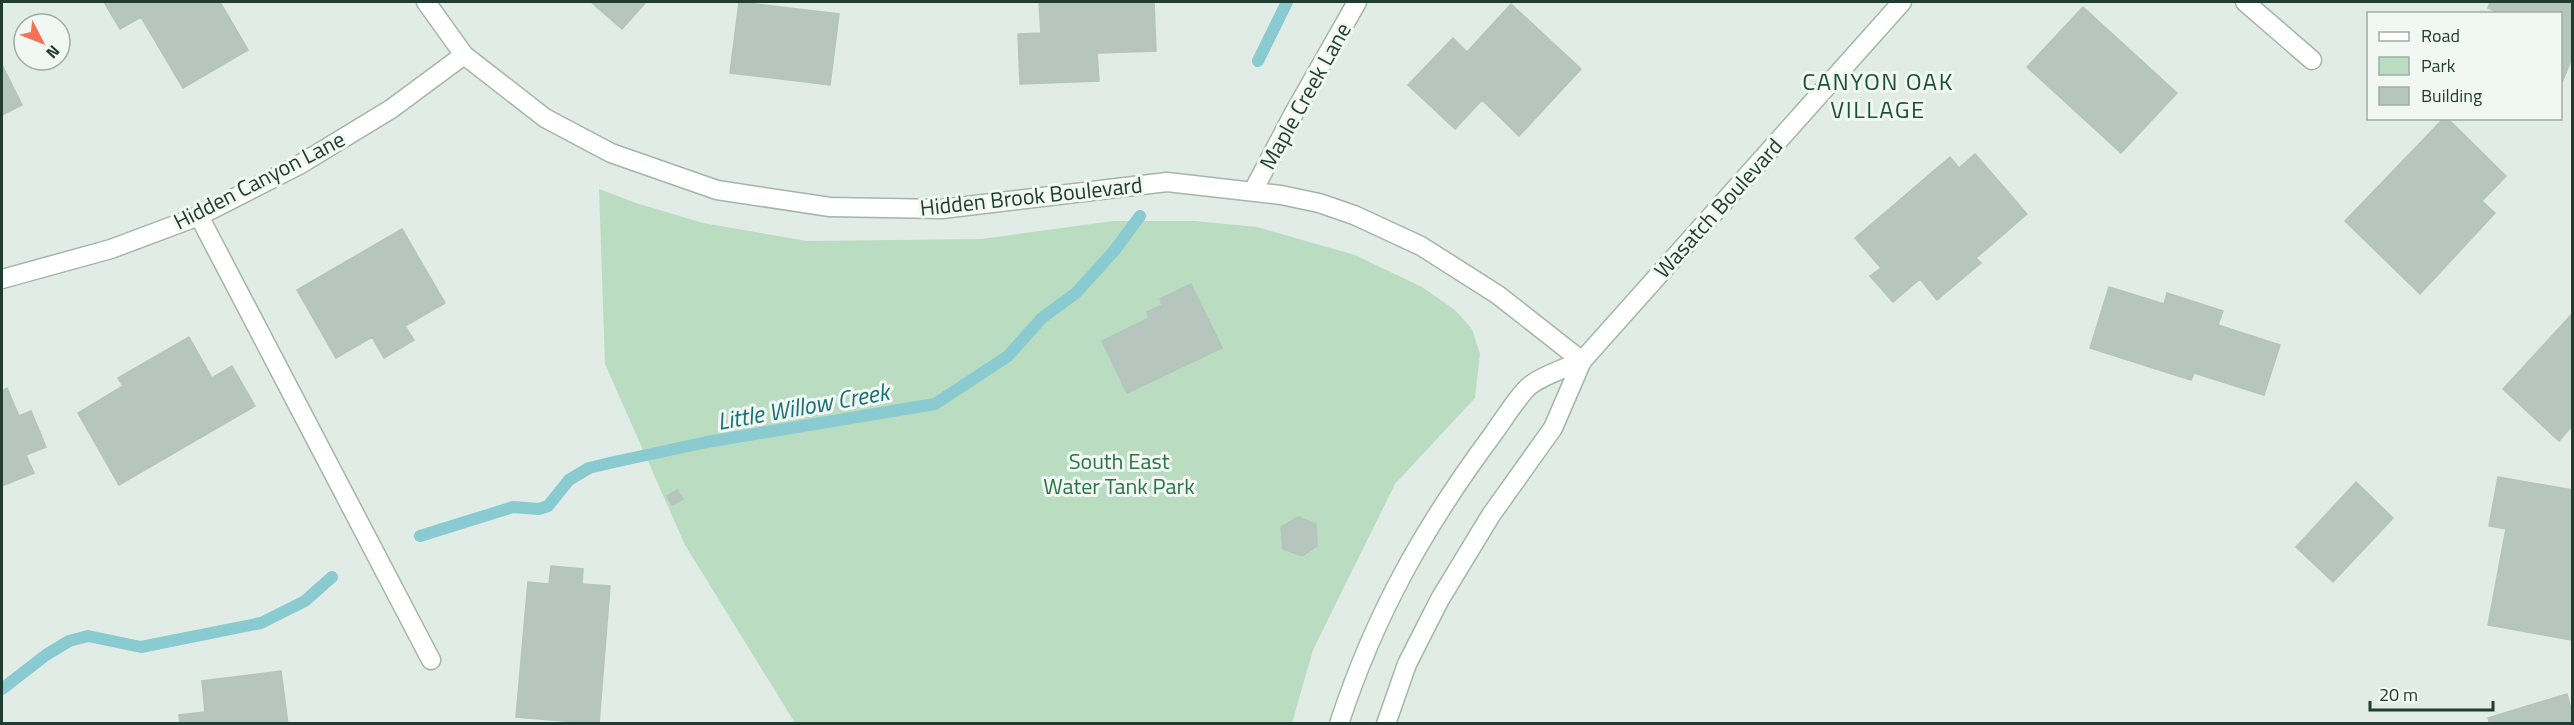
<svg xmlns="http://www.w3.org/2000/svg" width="2574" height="725" font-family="'Titillium Web',sans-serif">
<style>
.green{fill:#baddc1}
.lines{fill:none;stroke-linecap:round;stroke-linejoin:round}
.stream{stroke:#89cbd1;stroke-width:12}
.building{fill:#b6c6bf;stroke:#b3c5bd;stroke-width:1.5}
.lane-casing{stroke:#a4b4ad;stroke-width:21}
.street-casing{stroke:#a4b4ad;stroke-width:21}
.secondary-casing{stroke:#9fb7ad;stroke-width:21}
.lane{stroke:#fff;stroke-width:18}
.street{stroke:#fff;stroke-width:18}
.secondary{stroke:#fff;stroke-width:18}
.labels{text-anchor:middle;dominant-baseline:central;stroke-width:6;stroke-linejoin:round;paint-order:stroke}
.street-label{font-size:22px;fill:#213c33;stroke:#f1f8f4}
.park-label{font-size:22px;fill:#2b7342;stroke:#f1f8f4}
.neighbourhood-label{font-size:24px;letter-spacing:1.5px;fill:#1d4f3f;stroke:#f1f8f4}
.water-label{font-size:24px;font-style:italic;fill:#1b7078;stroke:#f1f8f4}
</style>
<rect width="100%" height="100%" fill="#e1ece6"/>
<path class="green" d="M599,189L636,203L703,223L807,241L982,239L1113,221H1195L1257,227L1355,255L1422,287L1455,310L1472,329L1480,354L1475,398L1395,484L1313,650L1292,723H795L685,545L605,364Z"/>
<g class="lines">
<path class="stream" d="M1258,61L1287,2
M420,536L513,507L539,509L548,506L569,480L589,468L614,462L707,442L935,404L1008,356L1042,318L1076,293L1114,251L1140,216
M2,689L46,655L69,641L88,636L141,647L261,623L305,601L332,577"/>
</g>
<path class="building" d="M104,2H220L248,50L183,88L141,17L120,29Z
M591,2H646L622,29Z
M739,2L839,14L830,85L730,73Z
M1039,2H1154L1156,51L1097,53L1099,81L1020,84L1018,34L1041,33Z
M2490,2H2572V58L2561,85L2560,14H2502L2488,8Z
M1511,4L1581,69L1519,136L1482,100L1455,129L1408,85L1453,38L1467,52Z
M2083,7L2177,93L2121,153L2027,67Z
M2,65L22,105L2,115Z
M2444,118H2447L2506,176L2482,201L2495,213L2420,294L2345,221Z
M1975,154L2027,214L1976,258L1981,263L1937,300L1920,279L1893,302L1870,276L1881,268L1855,238L1950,157L1959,168Z
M402,229L445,303L405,326L414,340L384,358L372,337L336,358L297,290Z
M1191,284L1222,348L1127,393L1102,341L1149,318L1147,312L1162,305L1160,299Z
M2109,287L2164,304L2167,293L2223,311L2218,325L2280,345L2264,395L2194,373L2191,380L2090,348Z
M2572,314V426L2559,441L2503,389Z
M189,337L212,378L232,366L255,406L119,485L78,413L123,386L118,378Z
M7,388L19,416L31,411L46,447L26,455L34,473L2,486V391Z
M2498,477L2572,490V640L2488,625L2506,529L2489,526Z
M2356,482L2393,518L2333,582L2296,547Z
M677,490L683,499L672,505L667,496Z
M1298,517L1316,524L1317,546L1302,556L1283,549L1281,527Z
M551,566L583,569L582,584L610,586L599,724L516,717L528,582L549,584Z
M281,671L288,724H180L179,715L205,712L202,681Z
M2567,694L2572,713V724H2490L2488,718Z"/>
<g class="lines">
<defs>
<path id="lane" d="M199,216L431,660"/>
<path id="street" d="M426,2L464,55L545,118L611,153L717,190L830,207L942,209L1167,182L1281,195L1319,203L1354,215L1421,246L1498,295L1582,361
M2245,2L2312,60
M1253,191L1294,113L1357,2
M2,279L111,249L199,216L299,165L391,109L464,55"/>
<path id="secondary" d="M1339,724C1375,614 1424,527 1493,434C1502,422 1521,391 1532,384C1546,374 1566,368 1582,361
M1386,724L1407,664L1440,599L1491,515L1553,428L1582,361L1902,2"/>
</defs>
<use href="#lane" class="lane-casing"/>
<use href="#street" class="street-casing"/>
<use href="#secondary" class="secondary-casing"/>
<use href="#lane" class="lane"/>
<use href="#street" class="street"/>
<use href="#secondary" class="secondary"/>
</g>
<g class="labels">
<g class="street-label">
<text transform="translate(1305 96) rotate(-61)">Maple Creek Lane</text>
<text transform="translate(259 180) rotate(-27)">Hidden Canyon Lane</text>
<text transform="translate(1031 196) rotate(-6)">Hidden Brook Boulevard</text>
<text transform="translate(1718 208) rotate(-48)">Wasatch Boulevard</text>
</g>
<g class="park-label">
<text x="1119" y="461">South East<tspan x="1119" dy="25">Water Tank Park</tspan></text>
</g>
<g class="neighbourhood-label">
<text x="1878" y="81">CANYON OAK<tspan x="1878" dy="28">VILLAGE</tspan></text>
</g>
<g class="water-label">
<text transform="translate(803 406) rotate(-10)">Little Willow Creek</text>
</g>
</g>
<rect width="2574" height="725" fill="none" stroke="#213c33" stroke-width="6"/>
<rect x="2367" y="12" width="195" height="108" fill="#f1f8f4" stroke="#9eada7" stroke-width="1.5"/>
<rect x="2379" y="32" width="30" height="9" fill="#ffffff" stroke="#9eada7" stroke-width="1.5"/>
<text x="2421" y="42" font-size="18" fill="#213c33">Road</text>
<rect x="2379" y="57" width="30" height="18" fill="#baddc1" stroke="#9eada7" stroke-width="1.5"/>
<text x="2421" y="72" font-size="18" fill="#213c33">Park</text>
<rect x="2379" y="87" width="30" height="18" fill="#b6c6bf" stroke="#9eada7" stroke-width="1.5"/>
<text x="2421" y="102" font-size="18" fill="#213c33">Building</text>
<g transform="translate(42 42) rotate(132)"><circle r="28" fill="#f1f8f4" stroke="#9eada7" stroke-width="1.5"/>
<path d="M0-4.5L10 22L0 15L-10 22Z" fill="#f27358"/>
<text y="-9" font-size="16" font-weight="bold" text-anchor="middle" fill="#213c33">N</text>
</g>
<path d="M2370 701v9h123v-9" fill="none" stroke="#213c33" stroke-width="3"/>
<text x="2379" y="701" font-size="18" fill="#213c33" stroke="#f1f8f4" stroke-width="4.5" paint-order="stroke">20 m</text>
</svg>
